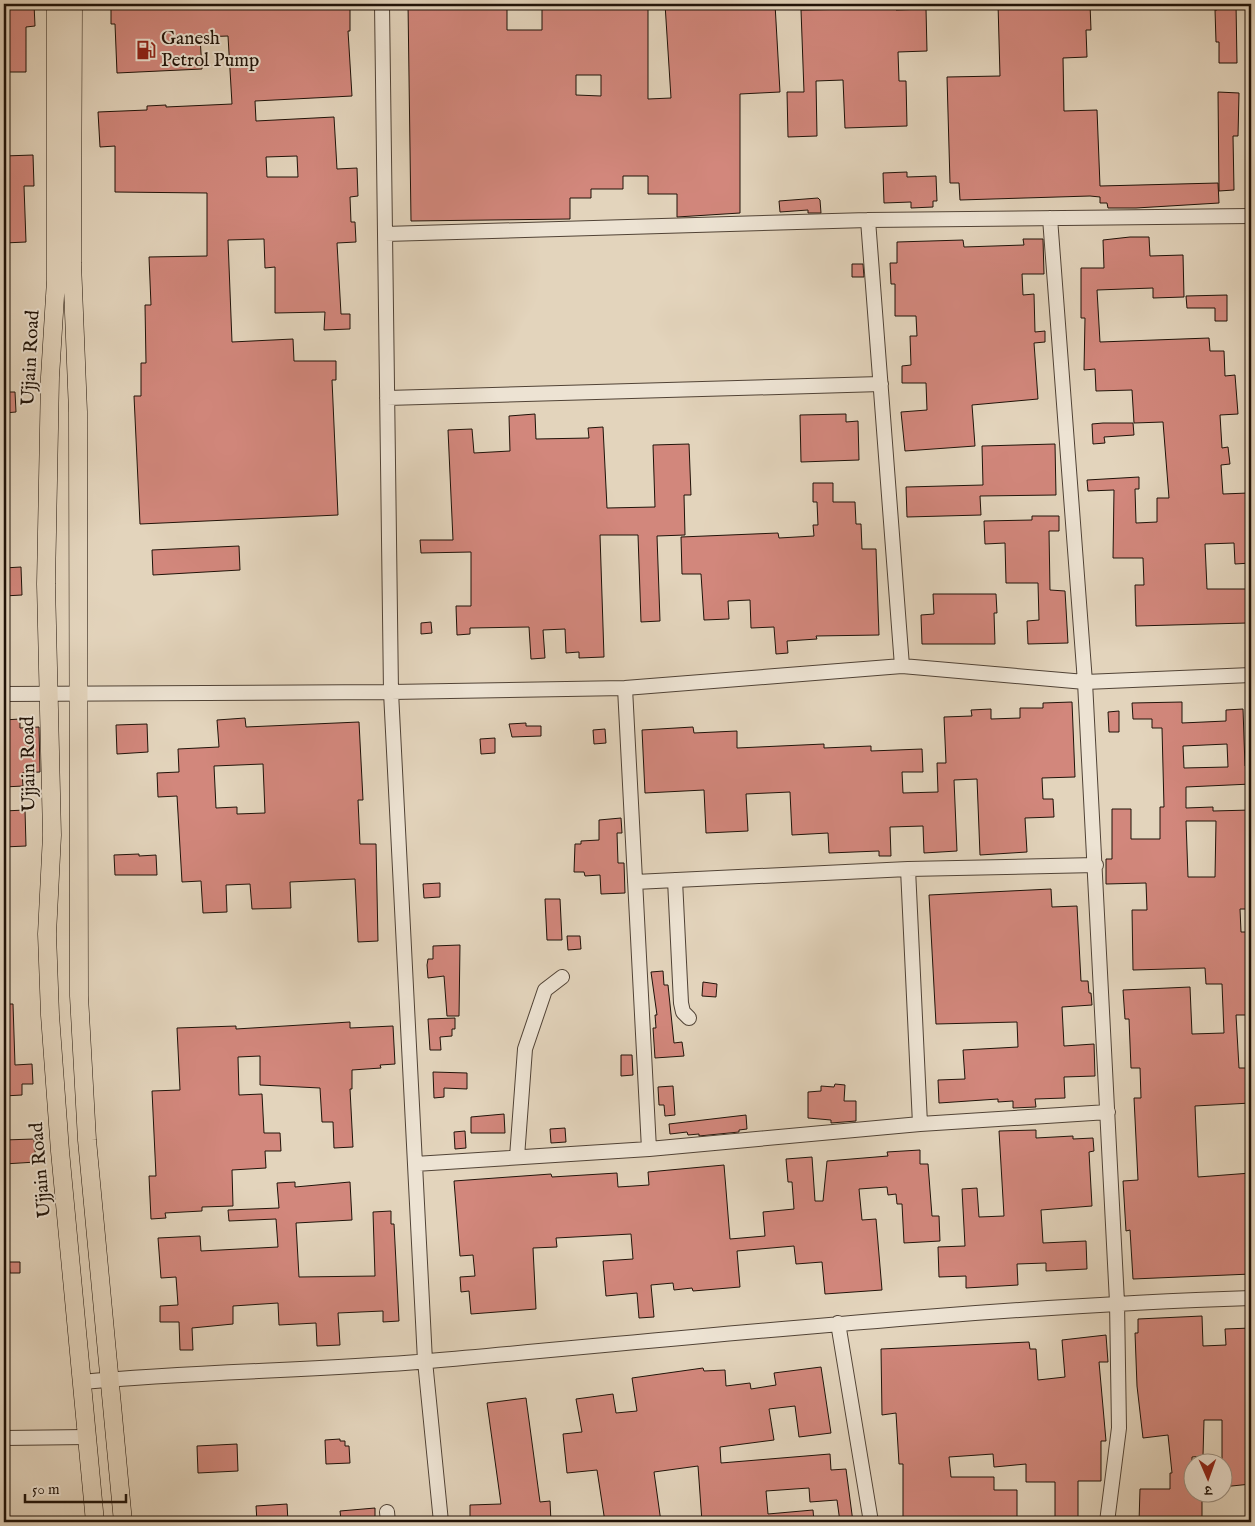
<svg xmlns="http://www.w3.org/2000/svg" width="1255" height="1526" font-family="'IM FELL English','Noto Serif Devanagari',serif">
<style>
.building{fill:#d2877c;stroke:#201309;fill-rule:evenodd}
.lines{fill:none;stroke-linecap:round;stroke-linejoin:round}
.minor-casing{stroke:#514336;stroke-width:16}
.major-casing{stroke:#201309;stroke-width:19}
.minor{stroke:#ede3d3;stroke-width:14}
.major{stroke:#e3d4bc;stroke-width:18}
.labels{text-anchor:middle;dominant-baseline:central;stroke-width:4;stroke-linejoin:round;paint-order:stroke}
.poi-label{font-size:19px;fill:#201309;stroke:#ede3d3;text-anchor:start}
.street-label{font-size:19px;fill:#201309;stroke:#ede3d3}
</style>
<rect width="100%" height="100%" fill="#e3d4bc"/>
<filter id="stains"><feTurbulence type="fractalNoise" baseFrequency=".004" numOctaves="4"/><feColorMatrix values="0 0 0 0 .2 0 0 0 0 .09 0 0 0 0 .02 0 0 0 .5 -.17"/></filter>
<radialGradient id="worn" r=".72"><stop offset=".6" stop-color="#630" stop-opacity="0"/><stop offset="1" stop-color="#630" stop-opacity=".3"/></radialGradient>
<path class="building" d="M4,4H34L35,26L26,27V72H4V45H6Z
M111,4H350V31H348L352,96L255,101L256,121L334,117L337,169L357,168L358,196L350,197L351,222H355L356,242L337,243L341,314H350V329L324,330L325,312L275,313V267L265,268L264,239L228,240L232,342L293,339L294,361H336V380H332L338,515L140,524L134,396H141V363H146L145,305H151L149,257L207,256V193L115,192V146L100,147L98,112L147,110V106L166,105V107L232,104L228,36L200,37L202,69L117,73L115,24H111ZM297,156L298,177H267L266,157Z
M408,4H507V30H542V8H601V4H648V99L671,98L665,4H775L780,92L740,94V213L677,217V194H648V176H623V189H591V198H570V219L411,221ZM576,75H601V96L576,95Z
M859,4H896V10L926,9L927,51L898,52L899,81H906L907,126L845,128L843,80L816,81L817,136L788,137L787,92H804L801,10L859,9Z
M998,4H1090L1091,30H1086L1087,57L1063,58L1064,111L1097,110L1100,186L1218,183L1219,203L1136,208H1108L1107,203H1100V197L1090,196L960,200L959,183H950L947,77L1000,76Z
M1217,4H1236L1237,63H1219V42H1216L1215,10H1217Z
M1218,92L1239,93L1238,136H1233L1234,190L1219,191Z
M33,155L34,186H24L26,242L4,243V156Z
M907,172V177L936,176L937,201H933V207L911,208V202L884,203L883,173Z
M818,198L820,200L821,213H808V210L780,212L779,201Z
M1130,237H1149L1150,256L1183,255L1184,297L1153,298V288L1097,290L1100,342L1209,338L1210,351H1224L1225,376L1235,375L1238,414L1220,415L1222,448L1228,447L1230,464L1221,465L1223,494L1248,493L1251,563L1235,564L1234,543L1205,544L1207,589H1246L1247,623L1136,626L1135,585H1144L1143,558H1113L1114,490L1088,491L1087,480L1139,477V489H1135L1136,523L1157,522V498H1169L1163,422L1134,423L1132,390L1096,391L1095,369L1084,370L1085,318H1081V268H1104L1103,240Z
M1023,239H1043L1044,274H1022L1023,295L1034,294L1035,332L1045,331V342L1034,343L1038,399L972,405L975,446L905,451L901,412L927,410L926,383H902V366L911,365L910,336H917L916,316H895V284H891L890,263H897V242L963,240L964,247L1024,245Z
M852,264H863L864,277H852Z
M1227,295V321H1215V308H1187L1186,296Z
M4,392H15L16,412L4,413Z
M535,414L536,439L589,438L588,428L603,427L607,508L655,507L653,445L689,444L691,495H684L685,535L657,536L660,621L641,622L638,535H600L604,657L579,658V652L566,653L565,629L543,630L545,658L531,659L529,627L470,628V634L457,635L456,606H471V552L421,553L420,540H453L448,430L472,429L474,453L510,451L509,416Z
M846,414V422L858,421L859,460L801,462L800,415Z
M1103,423H1133L1134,435L1104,437L1105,443L1093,444L1092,424Z
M1055,444L1056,495L980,496L981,515L907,517L906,487L983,485L982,446Z
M813,483H833V502H855L856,524H861L862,549H876L879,635L816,636L817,639L787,641L788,653L776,654L774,627L751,628L750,600L728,601L729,619L704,620L701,574H682L681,537L778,533L779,538L814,536L813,525H818L817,502H813Z
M1032,516H1059V531H1049L1050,590L1065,591L1068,643L1028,644L1027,621L1039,620L1038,583H1006L1005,543L985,544L984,521L1032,520Z
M239,546L240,570L153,575L152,550Z
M21,567L22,595L4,596V568Z
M933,594H996L997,613H994L995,644H922L921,615L934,614Z
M431,622L432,633L421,634V623Z
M1072,702L1075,777L1042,778L1043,799H1053L1054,817L1025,818L1027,852L980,855L977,779L954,780L957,851L924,853L923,826L890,827L891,856H879V851L829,853L828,833L792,835L790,792L746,794L748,831L706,833L704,790L645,793L642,730L693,727L694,733L737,731V748L824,744V748L871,746V751L922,749L923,772H902L903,793L938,792L937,763H946L944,717L972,716L971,710L991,709V719L1020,718V708H1043V703Z
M1182,702V723L1226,721V710L1243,709L1245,766H1251V784L1186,787V808L1213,807V811L1251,810V909H1240L1241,932H1251V1015H1236L1239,1068H1249L1251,1103L1195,1106L1198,1177L1251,1173V1274L1133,1279L1130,1230L1126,1231L1123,1181L1138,1180L1134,1098H1141L1140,1068H1131L1129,1019H1125L1123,990L1190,987L1192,1034L1224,1033L1222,984H1206L1205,968L1133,970L1132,910H1147L1146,883L1106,884V859H1112V809H1131V839H1160V807H1164L1162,728H1152V719H1133L1132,703ZM1227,744L1228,767L1184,768L1183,746ZM1186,821H1216L1215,877H1188Z
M1119,711V732H1109L1108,712Z
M245,718L246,727L359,722L363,800H358L360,844H376L378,941L358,942L355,879L290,882L291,908L252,909L250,884L226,885L227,912L203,913L201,881L182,882L177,796L158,797L157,773L179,772L178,749L219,747L217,720ZM263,764L265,813L237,814V807L216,808L214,766Z
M20,719V728L39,727L40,772L22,773L23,786L4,787V720Z
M526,723V726H541V736L512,737L509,724Z
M147,724L148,752L117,754L116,725Z
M605,729L606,743L594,744L593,730Z
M495,738V753L481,754L480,739Z
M25,810L26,846L4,847V811Z
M621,818L622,833H617L618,863H624L625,893L601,894L600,875L585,876L584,872H574L575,844H581V841L599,840V820Z
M139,854V856L156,855L157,875H115L114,855Z
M440,883V897L424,898L423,884Z
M1051,889L1052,907L1077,906L1081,981H1088L1089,993H1091L1092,1005L1062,1007L1064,1046L1094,1044L1095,1076L1064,1077L1065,1098L1035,1099L1036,1107L1013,1108V1101L998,1102V1099L939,1103L938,1080L965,1079L963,1050L1018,1047L1017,1022L936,1024L929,895Z
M545,899H560L562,940H547Z
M567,936H580L581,949L568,950Z
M460,945L459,1016H447L444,976L428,978L427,965L428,959H433V946Z
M663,971L664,985H668L674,1043L682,1042L684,1056L655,1058L653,1028H656L655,1015H657L651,972Z
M703,982L717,984L716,997L702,996Z
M4,1004H13L15,1065L32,1064L33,1084H22V1095L4,1096Z
M455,1018V1029H452V1036L440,1037L441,1050H430L428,1019Z
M350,1022V1028L393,1026L395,1064L380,1065L381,1068L352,1070V1089H350L353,1147L334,1148L333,1122H322L320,1088L260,1085V1056L238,1057L239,1095L262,1094L264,1133H280L281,1151H265L266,1168L232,1170L233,1206L202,1207V1211L165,1213L166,1218L151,1219L149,1176H156L152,1091L180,1090L177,1028L236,1026V1029Z
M621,1055H632L633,1075L621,1076Z
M433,1072L467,1073V1089L444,1088V1097L434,1098Z
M835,1084L845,1085L844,1101H856V1121L831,1123V1120L808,1118V1092L821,1091V1086L834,1087Z
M673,1086L675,1115L665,1116L664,1105H659L658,1087Z
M504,1114L505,1133H471V1117Z
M746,1115L747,1129L739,1130V1132L699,1136V1134L688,1135L687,1132L670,1134L669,1124Z
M565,1128L566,1142L551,1143L550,1129Z
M1036,1130V1138L1073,1136V1139L1093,1138L1094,1151L1089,1152L1092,1206L1041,1210L1043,1243L1086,1241L1087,1269L1046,1271V1263L1017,1264L1018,1285L966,1288V1276L939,1277L938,1247L965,1246L962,1189L977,1188L979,1217L1004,1216L999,1131Z
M465,1131L466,1148L455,1149L454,1132Z
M34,1139L36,1162L4,1164V1140Z
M920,1150V1164H928L932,1216H939L940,1241L904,1243L902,1204H897L896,1194L888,1195L887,1187L859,1189L862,1220L876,1219L882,1290L825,1294L822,1262L796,1264L794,1246L737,1251L740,1287L693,1291L692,1288L674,1290L673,1283L651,1285L654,1317L639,1318L637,1293L606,1296L603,1261L633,1259L631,1234L556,1238L557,1247L533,1248L536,1309L471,1314L469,1291L461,1292L460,1277L475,1276L473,1255L460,1256L454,1181L551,1174L552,1177L617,1173L618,1187L649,1185L648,1172L724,1165L730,1239L765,1236L763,1212L794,1209L792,1182H788L786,1159L812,1157L815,1201H823L827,1161L888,1156L887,1152Z
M295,1182V1187L350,1182L352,1220L296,1223L299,1277L375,1276L373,1212L391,1211V1224H394L399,1321L383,1322V1311L338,1313L340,1345L317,1346L316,1323L279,1325L278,1303L233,1306V1324L192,1328L193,1350H180L179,1322H160V1306L178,1305L176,1277L161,1278L158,1238L200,1236L201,1251L278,1247L276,1219L229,1221L228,1210L279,1208L277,1183Z
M9,1262H20V1273H10Z
M1202,1316L1203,1346L1226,1345L1225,1329L1251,1328V1484L1222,1487V1420H1204L1203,1456L1192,1457V1494H1202V1522H1139L1140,1489H1170V1473H1172L1168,1435L1143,1438L1137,1386L1135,1333H1138V1319Z
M1106,1335L1108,1362H1099L1106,1441H1101V1481H1078V1522H1055V1482H1026V1464L994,1467L993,1454L949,1457L951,1477H994V1490H1017V1522H903V1464H899L896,1413L882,1415L881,1349L1029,1342L1030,1349H1036L1038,1380L1065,1377L1062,1340Z
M821,1367L831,1433L799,1437L795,1406L769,1409L774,1440L720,1447L721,1463L830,1454L831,1470L846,1469L853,1522H840L837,1500L810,1502L809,1488L766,1491L768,1514L813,1510L814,1522H702L698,1466L654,1472L661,1522H605L597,1470L567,1473L563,1434L582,1432L576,1399L613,1394L616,1413L637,1411L632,1378L703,1368L704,1371L725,1370L726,1386L750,1383L751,1389L776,1385L774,1373Z
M526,1398L540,1502L550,1501L551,1522H470V1505L501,1504L487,1403Z
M340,1439V1441H345V1446H349L350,1463L326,1464L325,1440Z
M237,1444L238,1471L198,1473L197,1446Z
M287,1504L288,1522H257L256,1506Z
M375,1508V1518L360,1519V1522H344V1520H341L340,1511Z"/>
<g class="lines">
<defs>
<path id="minor" d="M382,4L391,692L425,1361L441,1522
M1050,218L1085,682L1117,1302L1119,1428L1107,1522
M868,220L902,666
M385,234L868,220L1251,216
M387,398L881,384
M625,688L649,1149
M4,694L391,692L625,688L902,666L1085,682L1251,675
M908,869L920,1124
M675,880L681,1003L683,1012L689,1018
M635,882L908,869L1096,865
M517,1157L525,1049L545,990L562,977
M415,1164L649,1149L920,1124L1108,1112
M838,1323L871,1522
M82,1382C198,1371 314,1371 429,1361C703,1337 976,1307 1251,1298
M4,1438L87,1437
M387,1512L388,1522"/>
<path id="major" d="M56,4V280L50,377L46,584L52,835L47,934L50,1015L60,1151L95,1522
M73,4L72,263L78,412L79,996L87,1140L123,1522"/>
</defs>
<use href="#minor" class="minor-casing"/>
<use href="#major" class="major-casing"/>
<use href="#minor" class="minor"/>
<use href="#major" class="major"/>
</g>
<defs>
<symbol id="fuel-bare" viewBox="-9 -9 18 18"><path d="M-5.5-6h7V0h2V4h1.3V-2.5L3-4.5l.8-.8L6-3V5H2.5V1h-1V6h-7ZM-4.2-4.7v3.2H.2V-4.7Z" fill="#8f2418" stroke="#ede3d3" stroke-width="2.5" paint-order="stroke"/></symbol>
</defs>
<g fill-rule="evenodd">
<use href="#fuel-bare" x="132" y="36" width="28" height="28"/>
</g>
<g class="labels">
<g class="poi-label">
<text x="161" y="39">Ganesh<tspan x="161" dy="22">Petrol Pump</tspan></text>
</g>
<g class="street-label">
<text transform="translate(31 358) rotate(-87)">Ujjain Road</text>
<text transform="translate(29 764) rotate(-91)">Ujjain Road</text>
<text transform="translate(41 1170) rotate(-95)">Ujjain Road</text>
</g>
</g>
<rect width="1255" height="1526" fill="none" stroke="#e3d4bc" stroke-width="20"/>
<rect x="5" y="5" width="1245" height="1516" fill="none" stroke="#201309" stroke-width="2.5"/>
<rect x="10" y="10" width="1235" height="1506" fill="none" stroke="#201309"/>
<g transform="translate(1208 1478) rotate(178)"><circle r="24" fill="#ede3d3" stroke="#9b9082"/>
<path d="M0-4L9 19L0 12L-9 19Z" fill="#8f2418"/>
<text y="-8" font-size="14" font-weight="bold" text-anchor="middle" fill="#201309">उ</text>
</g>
<path d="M25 1494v8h101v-8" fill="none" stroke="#201309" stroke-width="2.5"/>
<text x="32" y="1494" font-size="15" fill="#201309" stroke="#ede3d3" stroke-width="4" paint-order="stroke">50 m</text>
<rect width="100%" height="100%" filter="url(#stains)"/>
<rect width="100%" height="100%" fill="url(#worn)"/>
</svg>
